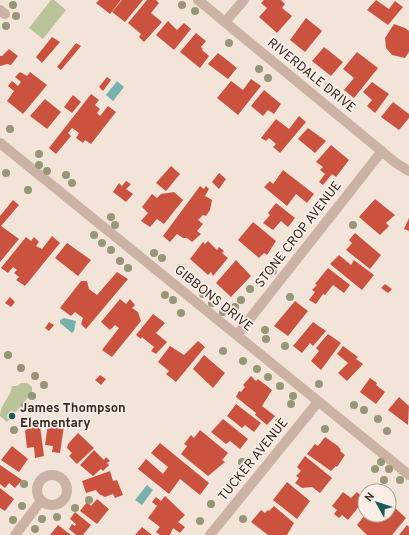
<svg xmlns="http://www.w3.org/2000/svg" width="409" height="535" font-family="Overpass,sans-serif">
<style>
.green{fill:#b9c299}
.water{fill:#77b1ad}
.building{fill:#cb523f}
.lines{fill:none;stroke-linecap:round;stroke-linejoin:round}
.minor{stroke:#cbb2a5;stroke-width:10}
.tree{fill:#969679}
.poi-dot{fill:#1a5a57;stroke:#faefe6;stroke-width:1.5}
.labels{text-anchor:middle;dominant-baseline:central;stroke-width:3.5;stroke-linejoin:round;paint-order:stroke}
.street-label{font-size:13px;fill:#372a27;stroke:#faefe6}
.poi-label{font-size:13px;font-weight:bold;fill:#372a27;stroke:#faefe6;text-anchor:start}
</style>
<rect width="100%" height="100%" fill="#f3e4da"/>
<path class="green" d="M51,0H54L66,10L43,39L29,28Z
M21,383H27L32,387V393L7,422L0,416C0,404 11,397 12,386H17Z"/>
<path class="water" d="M117,81L124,87L113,101L106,95Z
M64,318L76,321L74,331L72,333L60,323V320Z
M147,485L153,490L142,505L135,500Z"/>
<path class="building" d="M99,0H121L110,14L96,3Z
M122,0H143L125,22L112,12Z
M147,0H156L159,3L151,13L162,22L144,42L139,37L141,34L128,23Z
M264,0H281L285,4L282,8L292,16L277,33L259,17L267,8L261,3Z
M376,0L389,9L395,1L403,7L388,25L367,10Z
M306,18L322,31L305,52L290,40Z
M168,21L177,30L184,23L191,29L174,50L156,35Z
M394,24L405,28L409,31V52L405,58L392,55L386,48L385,38Z
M196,33L206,41L201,47L203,49L202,50L209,56L200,68L180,52Z
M52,37L60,42L42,63L36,57Z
M76,43L81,46L61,70L57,67Z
M324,47L343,62L331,76L312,61Z
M9,49L18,56L11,65L7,64L0,66V56H2Z
M357,52L378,68L354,98L344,90L354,78L343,69Z
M218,53L237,68L228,79L208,64Z
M20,72L27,76L30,72L47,85L23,114L7,101L14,91L8,86L12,81L18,86L21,82L15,77Z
M107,77L111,80L103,91L99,87Z
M251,79L261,86L238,115L217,98L231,81L243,90Z
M372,82L389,94L375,113L367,106L372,100L363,92Z
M264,90L281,104L274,114L268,110L263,116L251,106Z
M91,94L99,100L95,105L100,109L97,113L100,116L108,106L116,112L91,144L85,140L83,143L76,138L79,133L72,128L68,133L71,136L56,154L49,148Z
M73,95L81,102L72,113L64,107Z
M45,99L61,112L47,129L30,116Z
M393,102L409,114V118L399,130L381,117Z
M299,116L306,122L280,153L273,147L276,144L269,138L266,141L261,138L276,119L289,129Z
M308,128L326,141L315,153L298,139Z
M331,145L349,160L336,177L332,174L323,185L319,182L325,174L320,170L323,167L316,162Z
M171,166L180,174L166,191L156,183Z
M283,170L314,194L307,203L296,194L287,206L264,187L270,181L273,184Z
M219,173L226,179L219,189L212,182Z
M126,181L131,184L126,189L133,194L126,202L113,192L119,183L122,186Z
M200,186L204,189L206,186L209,189L205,196L212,200L210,210L206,216L203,215L198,220L203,224L197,231L201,234L192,242L187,238H183L177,234L170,242L163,236Z
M174,192L183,200L164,224L157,219L150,227L141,221L148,213L142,207L152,194L157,198L161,194Z
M375,199L395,215L386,223L389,226L380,235L359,217Z
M13,200L19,205L1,226L19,239L0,262V216Z
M276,203L295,218L288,227L281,221L273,230L263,223L270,215L268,213Z
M409,218V231L404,229Z
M253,222L276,241L267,255L264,253L259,258L238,240Z
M355,233L381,255L370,269L346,250L352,243L349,240Z
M52,236L60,243L25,286L16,280L19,277L14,273L17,270L13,267L8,273L1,268L26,237L31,241L34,237L39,242L36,246L42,249Z
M208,241L217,250L219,247L224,251L222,253L228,258L213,276L211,272L208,275L190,259L203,242L205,244Z
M67,243L91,260L78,276L55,258Z
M339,255L351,265L354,260L374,275L362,290L330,264Z
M236,260L251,276L231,297L216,283Z
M328,268L350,285L344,293L333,285L325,295L323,294L316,304L309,300L315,292L312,290L317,285L315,284Z
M117,272L128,279L86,329L81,324L83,318L75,312L71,316L60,308L81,281H87L89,289L97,295Z
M385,284L392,289L388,293L381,288Z
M10,297L15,302L11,307L5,303Z
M120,299L126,304L130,299L135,305L132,308L138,312L141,321L112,357L102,350L119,328L115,325L110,330L101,322Z
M295,301L308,311L288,336L274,326Z
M153,314L165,323L156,333L167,342L156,354L151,351L154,347L142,337L141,339L136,335Z
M49,322L54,325L49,331L45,328Z
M313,322L326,331L313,346L310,343L302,353L293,346Z
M328,334L341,343L321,370L311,361L319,351L316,348Z
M198,341L205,347L176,382L166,374L169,371L158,362L170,346L184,355Z
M343,346L358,357L356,359L363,364L347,381L338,373L348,363L337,354Z
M204,355L225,373L213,388L193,369Z
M100,375L106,379L101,385L95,380Z
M251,376L256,381L258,379L272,390L262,406L275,416L267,425L255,415L256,413L236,397L239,391L241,392L245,387L243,385Z
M370,378L377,383L376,385L385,392L376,404L360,392Z
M399,397L409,406L408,425L388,410Z
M236,404L261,423L254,432L245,425L242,428L227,416Z
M223,419L248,439L240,449L230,441L226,444L211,432Z
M48,424L64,426L60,453L52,452L53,446L45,445Z
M40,426L44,456L35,458L34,447L27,448L25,431L28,428Z
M200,430L228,453L222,460L225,462L208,476L181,454L187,446L184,444L191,435L194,438Z
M78,433L94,448L77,464L69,456L72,453L67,448L68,444Z
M325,437L338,446L341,450L340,451L345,455L337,467L336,466L331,471L307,454L315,444L318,446Z
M160,443L209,483L200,495L180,479L169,494L138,469L146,459L163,474L168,467L151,453Z
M12,446L28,459L19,472L1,460Z
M94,450L104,460L106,457L110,461L107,463L109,465L103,471L101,469L93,476L80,465Z
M305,456L332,478L320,493L312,487L302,488L295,483L299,478L296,476L301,471L297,467Z
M0,465L22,480L15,488L9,483L5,488L0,484Z
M110,471L113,481L117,480L123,495L115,498L113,494L105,497L99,494L96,490L86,493L82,481Z
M287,482L310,501L297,519L273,500Z
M0,488L14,499L5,511L0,508Z
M343,492L351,498L357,492L365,499L348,520L342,515L339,518L334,514L337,510L332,506Z
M165,496L185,515L178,522L185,527L180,533L173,528L170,535H160L156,532L160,527L148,518L157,506L152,502L156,497L161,501Z
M97,499L109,509L97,524L80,511L87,502L91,506Z
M274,506L294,523L287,535H268L251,522L261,510L265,513L268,510L269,511Z
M394,507L406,518L392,535H367L357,525L365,515H389V508L392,510Z
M75,512L91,525L83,535H76L69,529L72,524L75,526L76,524L70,519Z
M58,525L71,535H50Z
M407,525L409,527V535H399Z
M142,527L152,535H135Z"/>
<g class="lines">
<path class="minor" d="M198,0L396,163L409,171
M0,10L5,14
M225,22L244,0
M0,143L409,475
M237,335L382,151
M37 490a15 15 0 1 1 30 0a15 15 0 1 1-30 0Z
M15,535L41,501
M210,535L318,402"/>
</g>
<g class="tree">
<circle cx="13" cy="5" r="4"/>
<circle cx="182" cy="5" r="4"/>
<circle cx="195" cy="11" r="4"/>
<circle cx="16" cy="16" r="4"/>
<circle cx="6" cy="26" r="4"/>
<circle cx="229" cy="43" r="4"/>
<circle cx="259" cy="69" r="4"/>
<circle cx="268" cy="78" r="4"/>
<circle cx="329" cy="86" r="4"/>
<circle cx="10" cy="129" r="4"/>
<circle cx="39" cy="154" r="4"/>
<circle cx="39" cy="165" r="4"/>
<circle cx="47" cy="171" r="4"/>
<circle cx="6" cy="173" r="4"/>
<circle cx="66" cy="175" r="4"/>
<circle cx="72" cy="183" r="4"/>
<circle cx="28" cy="190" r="4"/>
<circle cx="326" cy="195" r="4"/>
<circle cx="111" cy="217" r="4"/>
<circle cx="115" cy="225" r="4"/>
<circle cx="353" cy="225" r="4"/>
<circle cx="94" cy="235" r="4"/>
<circle cx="293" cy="241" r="4"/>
<circle cx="102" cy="243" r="4"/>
<circle cx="111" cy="250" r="4"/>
<circle cx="154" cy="253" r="4"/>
<circle cx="162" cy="258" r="4"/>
<circle cx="120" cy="261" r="4"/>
<circle cx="128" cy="268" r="4"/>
<circle cx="181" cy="268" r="4"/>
<circle cx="273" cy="271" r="4"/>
<circle cx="250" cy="289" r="4"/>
<circle cx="203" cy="294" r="4"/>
<circle cx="165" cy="295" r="4"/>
<circle cx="290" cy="297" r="4"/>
<circle cx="173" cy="300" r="4"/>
<circle cx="241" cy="300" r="4"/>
<circle cx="212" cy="303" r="4"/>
<circle cx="235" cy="307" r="4"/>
<circle cx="223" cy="312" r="4"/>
<circle cx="181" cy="313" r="4"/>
<circle cx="265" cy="330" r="4"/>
<circle cx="266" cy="339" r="4"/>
<circle cx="285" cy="346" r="4"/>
<circle cx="223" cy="351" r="4"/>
<circle cx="8" cy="355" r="4"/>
<circle cx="243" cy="361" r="4"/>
<circle cx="21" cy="368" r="4"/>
<circle cx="257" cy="369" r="4"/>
<circle cx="35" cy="376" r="4"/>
<circle cx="268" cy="377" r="4"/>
<circle cx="319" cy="384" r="4"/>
<circle cx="44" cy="385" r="4"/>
<circle cx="280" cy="386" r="4"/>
<circle cx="32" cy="396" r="4"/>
<circle cx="293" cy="396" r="4"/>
<circle cx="291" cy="404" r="4"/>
<circle cx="25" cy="405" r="4"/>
<circle cx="354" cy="405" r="4"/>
<circle cx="364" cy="410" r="4"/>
<circle cx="378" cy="419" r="4"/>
<circle cx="279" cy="422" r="4"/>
<circle cx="325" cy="429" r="4"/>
<circle cx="14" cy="430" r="4"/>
<circle cx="273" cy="431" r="4"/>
<circle cx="387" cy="431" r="4"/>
<circle cx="242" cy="462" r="4"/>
<circle cx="381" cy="462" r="4"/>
<circle cx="375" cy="469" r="4"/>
<circle cx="389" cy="469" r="4"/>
<circle cx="384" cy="480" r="4"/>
<circle cx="400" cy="480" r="4"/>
<circle cx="24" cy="484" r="4"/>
<circle cx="230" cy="485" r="4"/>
<circle cx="89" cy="500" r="4"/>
<circle cx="211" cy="504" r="4"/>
<circle cx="22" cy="506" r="4"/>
<circle cx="75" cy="508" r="4"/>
<circle cx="57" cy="517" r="4"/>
<circle cx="42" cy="519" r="4"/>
<circle cx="243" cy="519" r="4"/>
<circle cx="13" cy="520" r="4"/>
<circle cx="200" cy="521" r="4"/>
<circle cx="35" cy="529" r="4"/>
</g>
<circle class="poi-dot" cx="12" cy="416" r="4"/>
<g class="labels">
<g class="street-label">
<text transform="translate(311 76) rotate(39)">RIVERDALE DRIVE</text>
<text transform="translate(299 235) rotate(-52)">STONE CROP AVENUE</text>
<text transform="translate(213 299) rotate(39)">GIBBONS DRIVE</text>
<text transform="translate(254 460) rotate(-51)">TUCKER AVENUE</text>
</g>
<g class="poi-label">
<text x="20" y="409">James Thompson<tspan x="20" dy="15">Elementary</tspan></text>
</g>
</g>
<g transform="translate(377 503) rotate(309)"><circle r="19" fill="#faefe6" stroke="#aca09a"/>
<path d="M0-3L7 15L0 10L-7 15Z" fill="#1a5a57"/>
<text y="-6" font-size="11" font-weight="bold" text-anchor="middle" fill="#372a27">N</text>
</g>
</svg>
